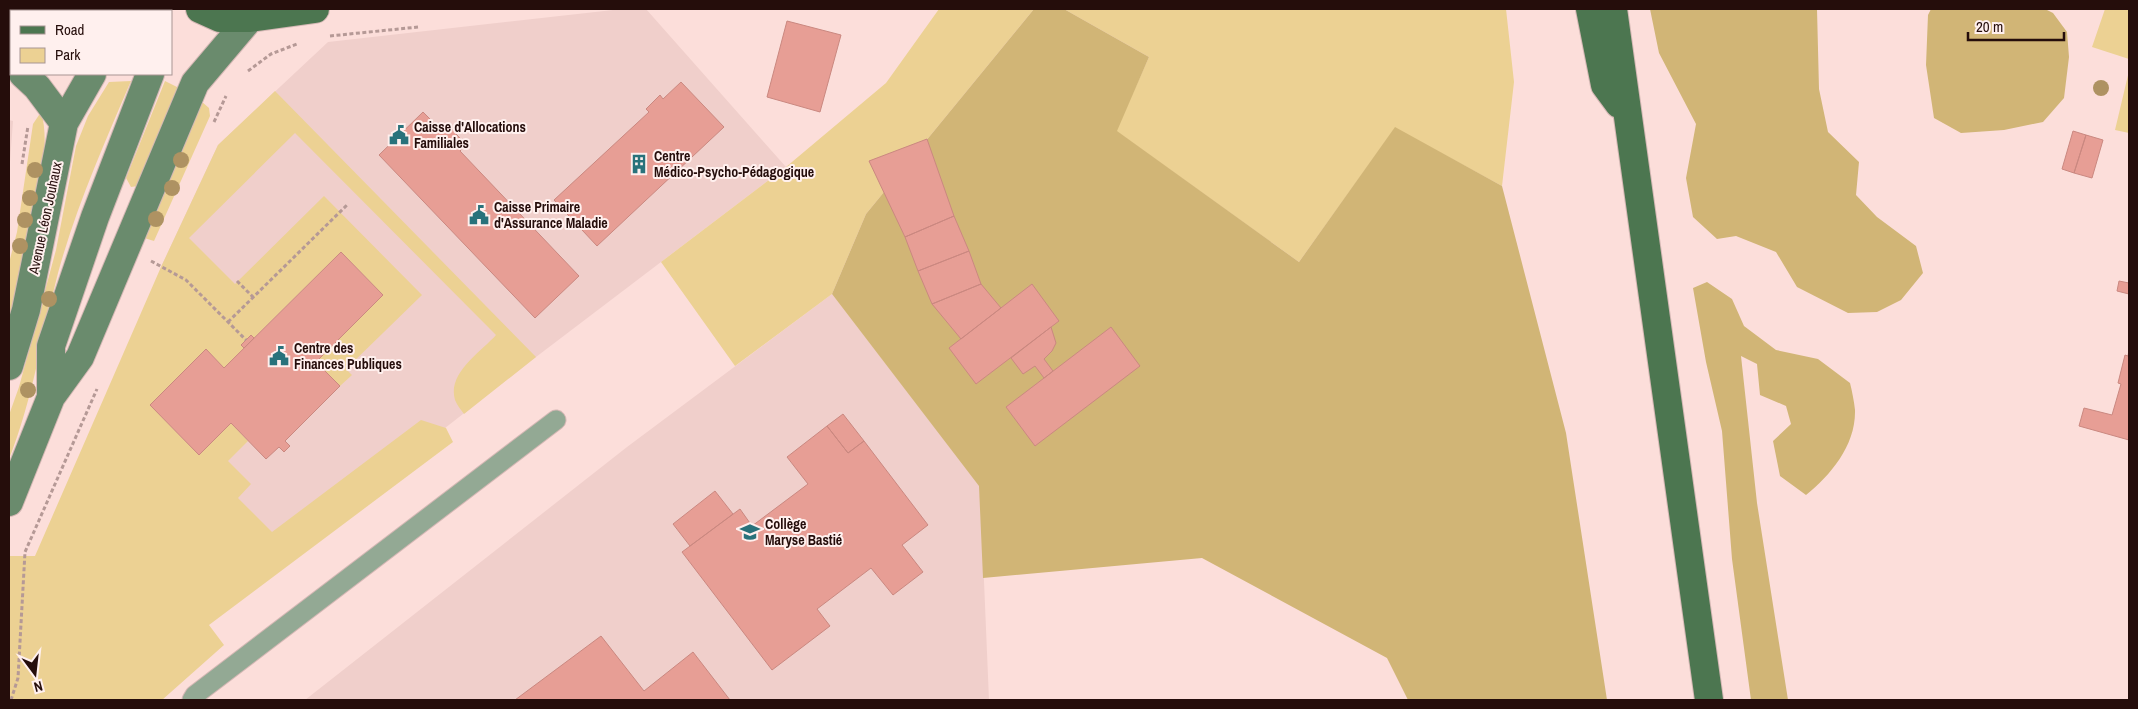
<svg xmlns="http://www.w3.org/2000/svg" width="2138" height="709" font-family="'Archivo Narrow',sans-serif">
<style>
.built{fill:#f0cfcb}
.green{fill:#ecd193}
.forest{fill:#d1b576}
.building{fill:#e79e95;stroke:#ca8880}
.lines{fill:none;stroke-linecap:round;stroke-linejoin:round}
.service-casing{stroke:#d5b8b5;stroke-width:21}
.secondary-casing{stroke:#d5b8b5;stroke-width:30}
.primary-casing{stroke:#d5b8b5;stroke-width:30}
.path{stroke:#b59996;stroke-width:3;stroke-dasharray:4 2.5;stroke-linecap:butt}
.service{stroke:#93a994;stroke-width:19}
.secondary{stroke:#6a8b6d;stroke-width:28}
.primary{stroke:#4c7650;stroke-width:28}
.tree{fill:#ae9262}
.labels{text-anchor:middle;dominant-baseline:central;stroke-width:4;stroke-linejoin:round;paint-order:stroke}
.poi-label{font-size:14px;font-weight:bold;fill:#250d0b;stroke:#fff0ee;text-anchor:start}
.street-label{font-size:14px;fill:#250d0b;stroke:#fff0ee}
</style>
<rect width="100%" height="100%" fill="#fcdeda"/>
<path class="built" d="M622,9H646L786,167L536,357L152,657L78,623L161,267L218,145L328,42Z
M9,120L13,121L9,175Z
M832,294L980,486L989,700H305L627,447Z"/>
<path class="green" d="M939,9H1034L866,214L832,294L735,366L661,262L786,167L886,83Z
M1064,9H1506L1514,82L1502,186L1395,128L1299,262L1116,131L1149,57Z
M2105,9H2129V59L2092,47Z
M2129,71V133L2115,130Z
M131,81C104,144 76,207 58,273C42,335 33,399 9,459V415L19,387L56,250L76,146L88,116L109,82Z
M165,81L181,89L138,186L131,187L126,178Z
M275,91L536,357L464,414C461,410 457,405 455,400C447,373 481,352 496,335L295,133L189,238L235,284L324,196L422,295L346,369L352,375L340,386L316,362L383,295L341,252L254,338L251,335L241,345L244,348L224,368L206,349L150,405L199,455L231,423L248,441L228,461L251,484L238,498L272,532L421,420L446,428L453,442L209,625L224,645L162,700H9V556H35L161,267L218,145Z
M201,101L209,108L210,116L154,241L141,237Z
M41,112C56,158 21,272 9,322V263L17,232L33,124Z"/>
<path class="forest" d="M1034,9H1064L1149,57L1117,131L1299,262L1395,127L1502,186L1566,433L1607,700H1408L1387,658L1202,558L983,578L979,486L832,294L866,214Z
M1650,9H1817L1819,89L1828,132L1859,162L1856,195L1877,217L1916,246L1923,273L1901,300L1877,312L1848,313L1797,287L1776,252L1736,236L1717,239L1693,217L1686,178L1696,124L1659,53Z
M1931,9H2045L2053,13L2067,32L2069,57L2064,98L2043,122L2004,130L1961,133L1934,118L1926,65L1928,15Z
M1707,282L1732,299L1744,326L1776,350L1818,359L1850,383C1852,391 1854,401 1855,410C1856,445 1831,475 1806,495L1780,476L1773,441L1791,424L1786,406L1760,395L1757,364L1741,356L1757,503L1788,700H1751L1732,559L1722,431L1706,362L1693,288Z"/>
<path class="building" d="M787,21L841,35L820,112L767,97Z
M681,82L724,127L597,246L554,200L649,112L646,109L660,95L663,99Z
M423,112L441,130L448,125L466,145L460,151L579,276L535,318L379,155Z
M2073,131L2086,135L2074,173L2062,169Z
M2086,135L2103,140L2092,178L2074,173Z
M927,139L954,216L905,237L869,161Z
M954,216L969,251L918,271L905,237Z
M969,251L981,284L932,304L918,271Z
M341,252L383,295L316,362L340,386L285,441L290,446L284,452L279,447L266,459L231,423L199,455L150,405L206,349L224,368Z
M2119,281L2129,283V294L2117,291Z
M981,284L1001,308L961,339L932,304Z
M1032,284L1059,321L976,384L949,348Z
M1051,327L1056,343L1052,351L1044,359L1053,371L1044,378L1035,366L1023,374L1011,358Z
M1111,327L1140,366L1035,446L1006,407Z
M251,335L254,338L244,348L241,345Z
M2129,350V440L2079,426L2084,408L2112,415L2121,384L2118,383L2125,355L2128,356Z
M843,414L864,441L848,453L827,426Z
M827,426L848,453L864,441L928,525L902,545L923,572L893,595L871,568L817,609L830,626L772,670L682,552L740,509L752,526L808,484L787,457Z
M715,491L733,514L690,546L673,524Z
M601,636L644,691L693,652L730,700H515Z"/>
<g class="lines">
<defs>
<path id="service" d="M192,700L195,695L556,420"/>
<path id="secondary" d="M138,11L140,9
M23,74L37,87L64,123
M9,366L26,310L64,123L92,74
M51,397V346L95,217L150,74
M9,502L51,397L80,357L195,83L250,18"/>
<path id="primary" d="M200,9L220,18H250L315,9
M1590,9L1605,85L1619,104
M1613,9L1709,700
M96,11L102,9
M9,37L11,36"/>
</defs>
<use href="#service" class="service-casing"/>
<use href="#secondary" class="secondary-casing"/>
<use href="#primary" class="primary-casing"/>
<path class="path" d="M330,36L418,27
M248,71L271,54L297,44
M214,122L226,96
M22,164L28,126
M151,261L186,280L246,340
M237,281L254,298
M228,322L348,204
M11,700L18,678L25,552L97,389"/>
<use href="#service" class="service"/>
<use href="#secondary" class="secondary"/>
<use href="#primary" class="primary"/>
</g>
<g class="tree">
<circle cx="2101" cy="88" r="8"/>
<circle cx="181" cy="160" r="8"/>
<circle cx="35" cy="170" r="8"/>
<circle cx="172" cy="188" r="8"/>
<circle cx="30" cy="198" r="8"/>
<circle cx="156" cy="219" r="8"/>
<circle cx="25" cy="220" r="8"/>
<circle cx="20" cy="246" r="8"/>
<circle cx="49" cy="299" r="8"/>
<circle cx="28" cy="390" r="8"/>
</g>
<defs>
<symbol id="civic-bare" viewBox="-9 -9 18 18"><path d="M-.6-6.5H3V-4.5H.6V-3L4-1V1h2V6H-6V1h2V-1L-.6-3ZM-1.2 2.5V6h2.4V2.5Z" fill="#29727b" stroke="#fff0ee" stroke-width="2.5" paint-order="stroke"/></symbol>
<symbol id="building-bare" viewBox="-9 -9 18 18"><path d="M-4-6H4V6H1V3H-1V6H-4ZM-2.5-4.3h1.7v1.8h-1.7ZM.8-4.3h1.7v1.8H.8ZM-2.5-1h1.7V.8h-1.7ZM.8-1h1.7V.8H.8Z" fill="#29727b" stroke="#fff0ee" stroke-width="2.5" paint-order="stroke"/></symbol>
<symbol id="school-bare" viewBox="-9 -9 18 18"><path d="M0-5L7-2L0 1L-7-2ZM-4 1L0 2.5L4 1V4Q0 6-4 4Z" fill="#29727b" stroke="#fff0ee" stroke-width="2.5" paint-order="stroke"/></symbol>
</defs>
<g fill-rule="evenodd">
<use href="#civic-bare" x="385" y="121" width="28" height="28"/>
<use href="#building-bare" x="625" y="150" width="28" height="28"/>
<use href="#civic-bare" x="465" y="201" width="28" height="28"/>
<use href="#civic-bare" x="265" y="342" width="28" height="28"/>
<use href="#school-bare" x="736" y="518" width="28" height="28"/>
</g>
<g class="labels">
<g class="poi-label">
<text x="414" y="127">Caisse d'Allocations<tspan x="414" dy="16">Familiales</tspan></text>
<text x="654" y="156">Centre<tspan x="654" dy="16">Médico-Psycho-Pédagogique</tspan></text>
<text x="494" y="207">Caisse Primaire<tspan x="494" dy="16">d'Assurance Maladie</tspan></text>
<text x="294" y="348">Centre des<tspan x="294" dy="16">Finances Publiques</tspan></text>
<text x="765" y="524">Collège<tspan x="765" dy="16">Maryse Bastié</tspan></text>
</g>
<g class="street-label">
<text transform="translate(45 218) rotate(-78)">Avenue Léon Jouhaux</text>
</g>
</g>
<rect width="2138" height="709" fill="none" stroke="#250d0b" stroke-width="20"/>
<rect x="10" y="10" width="162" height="65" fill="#fff0ee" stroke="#a89593"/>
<rect x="20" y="26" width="25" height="8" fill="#4c7650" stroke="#a89593"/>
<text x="55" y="35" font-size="15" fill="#250d0b">Road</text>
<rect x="20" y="48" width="25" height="15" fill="#ecd193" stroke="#a89593"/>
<text x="55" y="60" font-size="15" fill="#250d0b">Park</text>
<g transform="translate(35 674) rotate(165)" stroke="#fff0ee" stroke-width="4" paint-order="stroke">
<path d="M0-4L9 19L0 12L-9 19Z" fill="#250d0b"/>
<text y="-8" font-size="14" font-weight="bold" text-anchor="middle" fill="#250d0b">N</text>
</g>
<path d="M1968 32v8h96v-8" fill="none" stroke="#250d0b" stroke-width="2.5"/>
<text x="1976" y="32" font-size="15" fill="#250d0b" stroke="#fff0ee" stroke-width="4" paint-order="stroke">20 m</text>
</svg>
